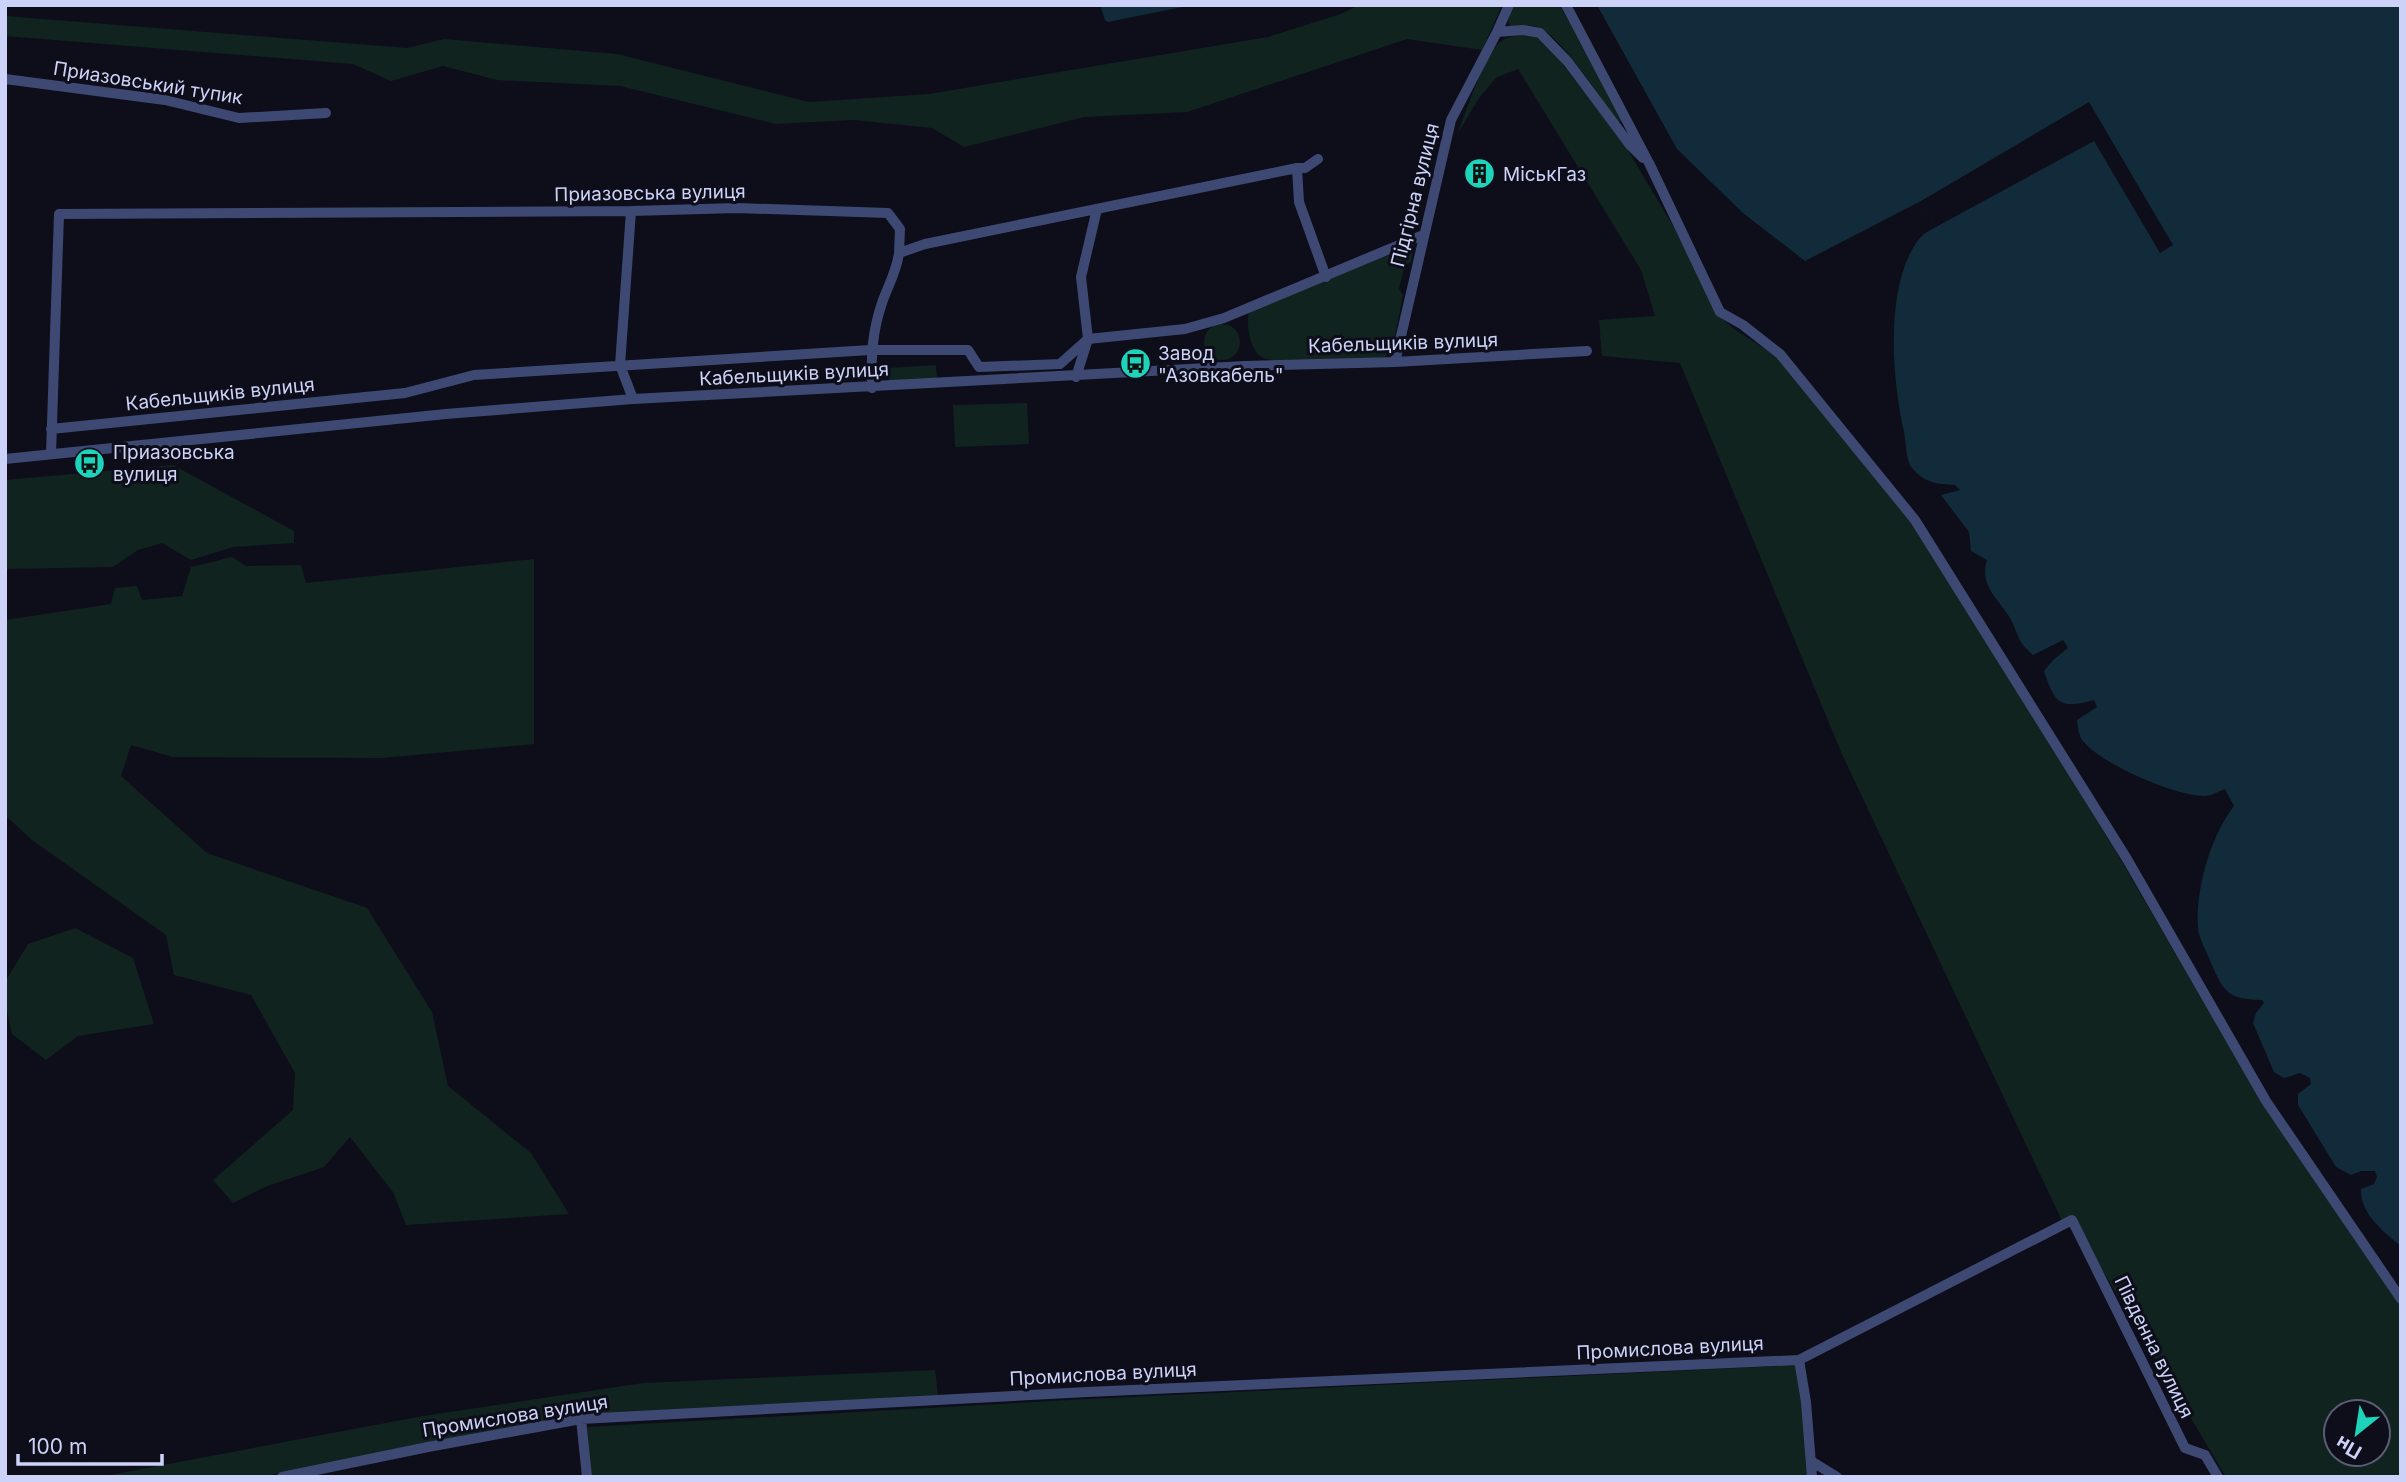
<svg xmlns="http://www.w3.org/2000/svg" width="2406" height="1482" font-family="Inter,sans-serif">
<style>
.green{fill:#11231e;fill-rule:evenodd}
.water{fill:#122b3a}
.pier{fill:#0d0e1a}
.lines{fill:none;stroke-linecap:round;stroke-linejoin:round}
.minor{stroke:#3e4973;stroke-width:10}
.labels{text-anchor:middle;dominant-baseline:central;stroke-width:6;stroke-linejoin:round;paint-order:stroke}
.street-label{font-size:19px;fill:#cdd3f8;stroke:#0d0e1a}
.poi-label{font-size:19px;fill:#cdd3f8;stroke:#0d0e1a;text-anchor:start}
</style>
<rect width="100%" height="100%" fill="#0d0e1a"/>
<path class="green" d="M1359,5H1502L1482,50L1407,39L1187,112L1084,117L964,147L932,128L854,120L776,124L620,86L497,80L443,66L391,81L353,64L5,36V16L407,48L444,39L617,54L809,102L929,94L1268,37L1341,14Z
M1513,5H1560L1622,121L1618,123C1602,101 1561,34 1537,27C1529,24 1519,26 1510,27L1508,20Z
M1522,35L1538,38L1548,45L1626,147L1673,226L1719,316L1734,329L1776,356L1914,522L2121,860L2263,1105L2401,1307V1477H2226L2072,1219L2063,1223L1841,752L1680,363L1602,356L1599,320L1655,316L1641,270L1518,69L1497,77L1479,98L1458,133C1466,111 1483,61 1497,45C1504,37 1513,36 1522,35ZM2336,1412H2378V1454H2336Z
M1414,245L1411,262L1405,265L1399,289L1403,295L1393,347L1385,357C1362,359 1277,368 1260,356C1249,347 1246,323 1249,310Z
M1204 342a18 18 0 1 1 36 0a18 18 0 1 1-36 0Z
M936,365L937,379L889,381L888,368Z
M1027,403L1029,444L955,447L953,405Z
M173,465L294,531V543L233,547L191,560L162,543L138,550L113,567L5,569V480Z
M232,557L246,566L301,565L306,583L534,559V744L382,758L173,757L131,745L121,776L207,853L367,908L432,1012L448,1086L531,1153L569,1214L406,1225L393,1192L350,1137L324,1167L267,1186L233,1203L213,1180L293,1110L295,1073L251,995L174,975L166,935L32,840L5,815V620L111,604L115,588L137,586L142,600L182,596L191,567Z
M75,928L133,958L154,1024L78,1036L46,1060L12,1034L5,1002V982L28,944Z
M1801,1365L1811,1477H591L587,1427L1088,1399Z
M935,1370L938,1395L626,1412L428,1443L260,1477H99L423,1416L643,1383Z"/>
<path class="water" d="M1100,5H1192L1108,22L1105,20Z
M1597,5H2401V1246C2383,1232 2360,1213 2361,1189L2374,1184L2377,1177L2375,1171H2361L2351,1175L2336,1167L2298,1105V1094L2311,1084L2310,1078L2300,1073L2284,1078L2274,1072L2253,1023L2256,1013L2264,1003L2262,1000C2227,999 2224,992 2211,963C2207,952 2199,939 2198,928C2195,890 2211,835 2234,806L2225,789C2219,791 2212,796 2205,796C2175,796 2101,764 2083,741C2078,735 2078,727 2077,720L2097,707L2094,700C2061,709 2055,705 2044,671L2053,660L2068,648L2063,640L2033,655C2015,639 2020,636 2010,618C1998,598 1979,586 1987,560L1971,551L1969,532L1941,495L1960,490L1955,485C1936,484 1925,483 1912,468C1906,461 1906,442 1904,432C1892,379 1884,285 1919,239C1923,234 1930,230 1936,227L1921,201L1805,261L1743,213L1677,149Z"/>
<path class="pier" d="M2089,102L2173,245L2160,253L2094,141L1936,227L1921,201Z"/>
<g class="lines">
<path class="minor" d="M1566,5L1650,165L1720,312L1743,325L1780,354L1915,520L2127,859L2266,1101L2401,1299
M1497,32L1523,30L1540,33L1568,62L1630,145L1643,158
M5,79L165,100L239,118L326,113
M1297,168L1299,202L1326,277
M631,211L620,365L633,399
M1395,362L1451,120L1497,32L1509,5
M1076,377L1088,339L1081,277L1097,209
M872,388C871,355 872,331 883,300C889,284 897,270 899,253
M51,429L405,393L474,375L870,350H968L979,367L1060,364L1088,339L1185,329L1224,318L1423,235
M51,454L59,214L631,211L737,208L888,213L900,229L899,253L925,244L1297,168H1305L1318,159
M5,459L446,414L633,399L1245,366L1395,362L1587,351
M1799,1360L1806,1402L1812,1477
M581,1419L587,1477
M1811,1461L1837,1477
M282,1477L428,1447L581,1419L1087,1392L1799,1360L2072,1220L2185,1448L2205,1455L2218,1477"/>
</g>
<defs>
<symbol id="building-disc" viewBox="-11 -11 22 22"><circle r="9.5" fill="#1dd4bb" stroke="#0d0e1a"/><path d="M-4-6H4V6H1V3H-1V6H-4ZM-2.5-4.3h1.7v1.8h-1.7ZM.8-4.3h1.7v1.8H.8ZM-2.5-1h1.7V.8h-1.7ZM.8-1h1.7V.8H.8Z" fill="#111"/></symbol>
<symbol id="bus-disc" viewBox="-11 -11 22 22"><circle r="9.5" fill="#1dd4bb" stroke="#0d0e1a"/><path d="M-5-6H5V4H4V6H2V4H-2V6H-4V4H-5ZM-3.5-4V0h7V-4ZM-3.5 1.2v1.5H-2V1.2ZM2 1.2v1.5H3.5V1.2Z" fill="#111"/></symbol>
</defs>
<g fill-rule="evenodd">
<use href="#building-disc" x="1462" y="156" width="35" height="35"/>
<use href="#bus-disc" x="1118" y="346" width="35" height="35"/>
<use href="#bus-disc" x="72" y="446" width="35" height="35"/>
</g>
<g class="labels">
<g class="street-label">
<text transform="translate(148 83) rotate(9)">Приазовський тупик</text>
<text transform="translate(650 193) rotate(-1)">Приазовська вулиця</text>
<text transform="translate(1415 195) rotate(-76)">Підгірна вулиця</text>
<text transform="translate(1403 343) rotate(-2)">Кабельщиків вулиця</text>
<text transform="translate(794 374) rotate(-3)">Кабельщиків вулиця</text>
<text transform="translate(220 394) rotate(-6)">Кабельщиків вулиця</text>
<text transform="translate(2154 1347) rotate(64)">Південна вулиця</text>
<text transform="translate(1670 1348) rotate(-3)">Промислова вулиця</text>
<text transform="translate(1103 1374) rotate(-3)">Промислова вулиця</text>
<text transform="translate(515 1416) rotate(-9)">Промислова вулиця</text>
</g>
<g class="poi-label">
<text x="1503" y="174">МіськГаз</text>
<text x="1158" y="353">Завод<tspan x="1158" dy="22">"Азовкабель"</tspan></text>
<text x="113" y="452">Приазовська<tspan x="113" dy="22">вулиця</tspan></text>
</g>
</g>
<rect width="2406" height="1482" fill="none" stroke="#cdd3f8" stroke-width="14"/>
<g transform="translate(2357 1433) rotate(210)"><circle r="33" fill="#0d0e1a" stroke="#5a5d73" stroke-width="2"/>
<path d="M0-5L12 26L0 18L-12 26Z" fill="#1dd4bb"/>
<text y="-10" font-size="19" font-weight="bold" text-anchor="middle" fill="#cdd3f8">Пн</text>
</g>
<path d="M18 1454v10h144v-10" fill="none" stroke="#cdd3f8" stroke-width="3.5"/>
<text x="28" y="1454" font-size="21" fill="#cdd3f8" stroke="#0d0e1a" stroke-width="5" paint-order="stroke">100 m</text>
</svg>
